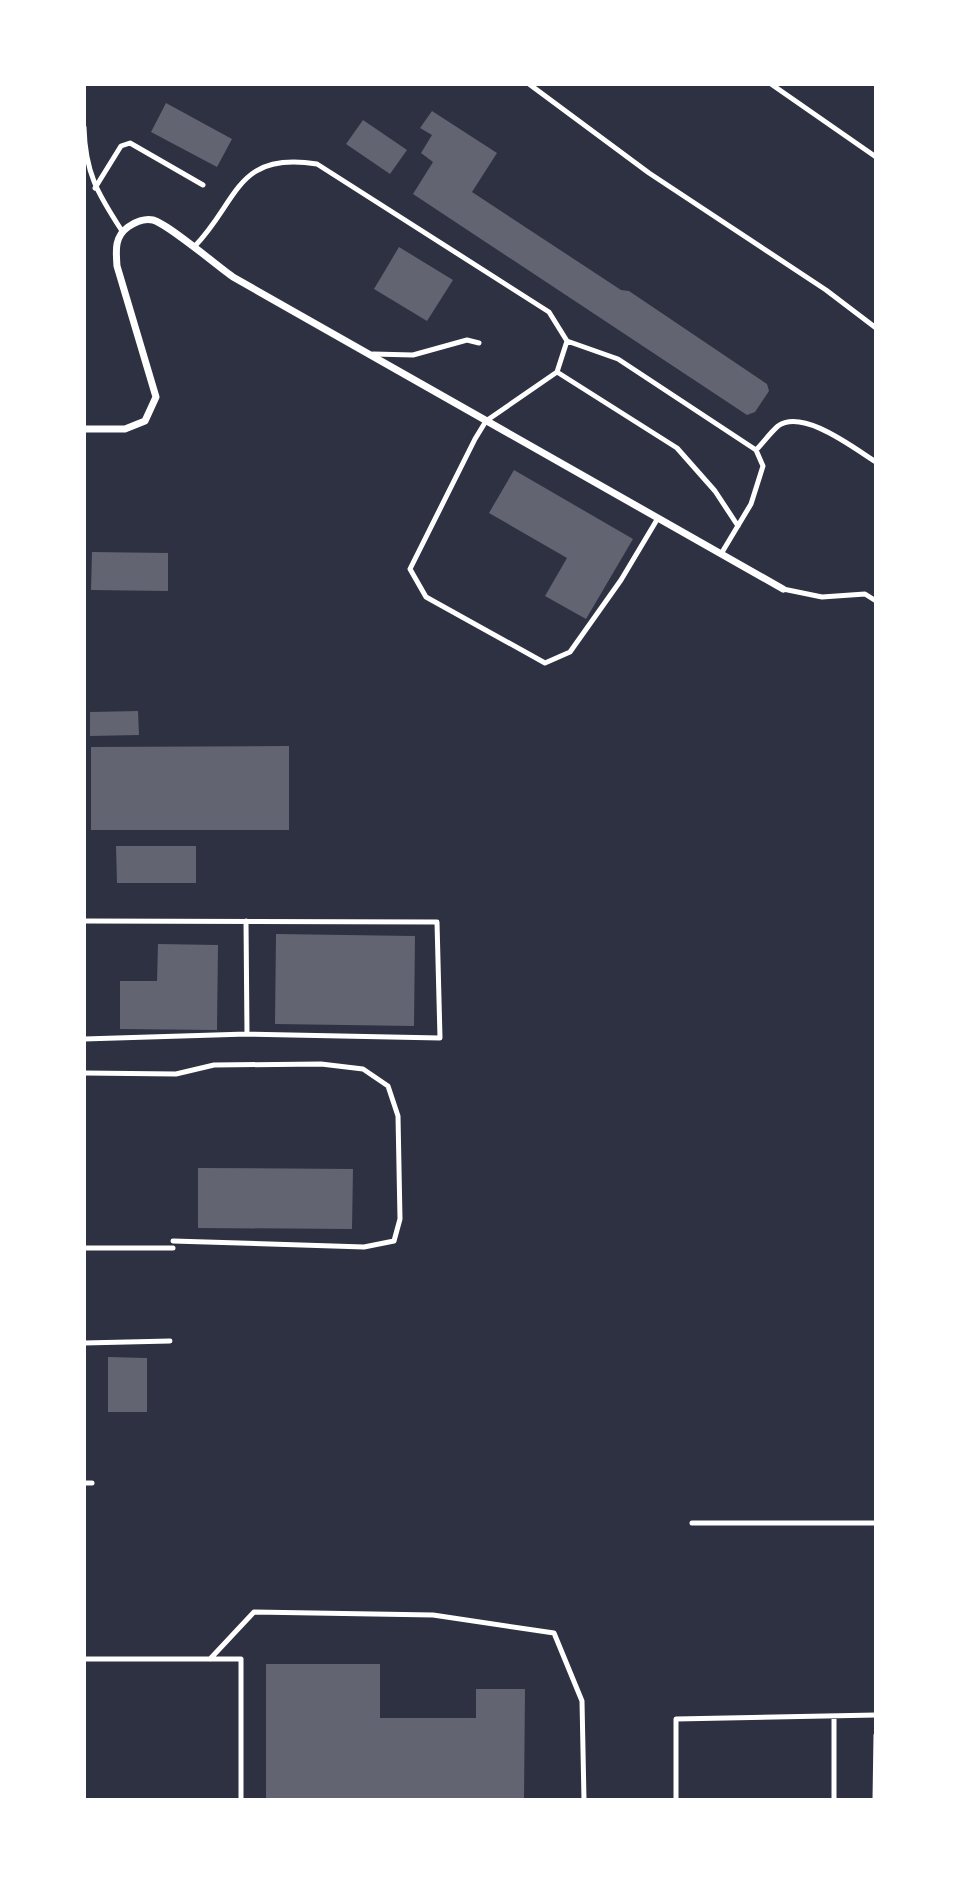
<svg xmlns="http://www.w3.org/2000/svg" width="960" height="1884" font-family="Overpass,sans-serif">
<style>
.building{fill:#626471}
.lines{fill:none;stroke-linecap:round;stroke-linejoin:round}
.service{stroke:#fff;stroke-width:5}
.minor{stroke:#fff;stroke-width:7}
</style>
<rect width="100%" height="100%" fill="#2d3142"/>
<path class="building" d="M166,103L232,139L217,167L151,132Z
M432,111L497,153L472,192L621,290L629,291L767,384L769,391L755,412L747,415L413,194L433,162L421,153L432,135L420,128Z
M363,120L407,150L390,174L346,144Z
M399,247L453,280L427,321L374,289Z
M514,470L633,539L586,619L545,596L567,558L489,513Z
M92,552L168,553V591L91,590Z
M138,711L139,735L90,736V712Z
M289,746V830H91V747Z
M116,846H196V883H117Z
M276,934L415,936L414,1026L275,1024Z
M158,944L218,945L217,1030L120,1029V981H157Z
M198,1168L353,1169L352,1229L198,1228Z
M108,1357L147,1358V1412H108Z
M266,1664H380V1718H476V1689H525L524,1800H266Z"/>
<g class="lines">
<path class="service" d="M529,84L649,173L826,290L876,328
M771,84L876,157
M84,127C85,173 98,194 122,231
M95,188L121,146L130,143L203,185
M194,247C239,201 235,151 317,164L549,312L567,341L557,372L486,421L475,439L410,569L426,597L545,663L570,652L621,580L658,518
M567,341L618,359L756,450L763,466L751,504L721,554
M373,354L413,355L467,340L479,343
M557,372L677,448L715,491L738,526
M756,450C763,443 770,433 778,426C803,408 855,449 876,462
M783,589L822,597L865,594L876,601
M84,921L437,922L440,1038L247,1034
M84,1039L247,1034L246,921
M84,1073L176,1074L214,1065L321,1064L363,1069L388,1086L398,1116L400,1219L394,1241L364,1247L173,1241
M84,1248H173
M84,1343L170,1341
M84,1483H92
M692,1523H876
M84,1659H241V1800
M210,1659L254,1612L433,1615L554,1633L582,1701L584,1800
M676,1800V1719L876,1715
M834,1800V1716
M875,1800L876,1735"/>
<path class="minor" d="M84,429H125L145,421L156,397L117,266C116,251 114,237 128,227C135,222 145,218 153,220C168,224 216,265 233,277L783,589"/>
</g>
<rect width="960" height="1884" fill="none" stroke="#ffffff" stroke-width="172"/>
</svg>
